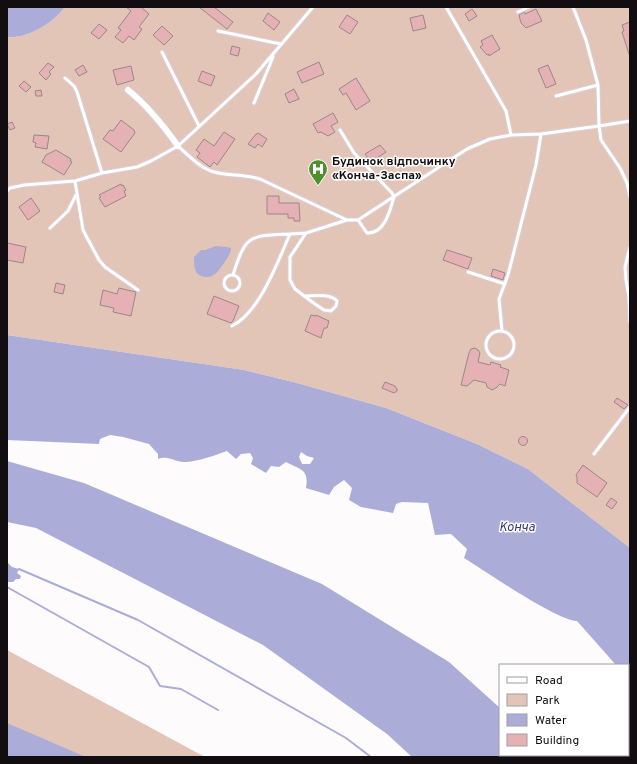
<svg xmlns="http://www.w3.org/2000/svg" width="637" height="764" font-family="Overpass,sans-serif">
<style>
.green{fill:#e3c5b8}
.water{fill:#abadd8;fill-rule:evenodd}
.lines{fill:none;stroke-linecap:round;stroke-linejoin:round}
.stream{stroke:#abadd8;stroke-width:2}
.building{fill:#e6b1b5;stroke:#978888}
.service-casing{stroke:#dacdd4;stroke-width:5}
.minor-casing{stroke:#dacdd4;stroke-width:8}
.path{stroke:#888486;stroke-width:1;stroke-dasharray:1 3;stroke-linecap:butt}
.service{stroke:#fff;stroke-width:3}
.minor{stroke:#fff;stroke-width:6}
.labels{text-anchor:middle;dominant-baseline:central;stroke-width:3;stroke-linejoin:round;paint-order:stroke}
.poi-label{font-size:12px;font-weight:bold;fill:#120d10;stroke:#fff;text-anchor:start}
.water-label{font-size:13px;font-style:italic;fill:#3a386e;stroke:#fff}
</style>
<rect width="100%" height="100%" fill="#fefbfc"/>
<path class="green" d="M65,7H630V548L528,469L477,444L386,408L297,383L244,370L7,335V37C28,39 53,23 65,7Z
M7,650L205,757H7Z"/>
<path class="water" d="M7,7H65C53,23 28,39 7,37Z
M216,246L227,247L231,248C231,254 227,258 224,263C219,270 215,278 205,277C194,275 194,267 194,257L201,250H205Z
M7,335L244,370L297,383L386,408L477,444L528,469L630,548V680L628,678V665H616L577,621C558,621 485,571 464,558L467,549L451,534L435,535L428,503L402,502L396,504L393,513L361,507L349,500L352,488L344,480L334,487L329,495L306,488C309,469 301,470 286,462L279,467L271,466L266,473L251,464L253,458L250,453L241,454L236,459L227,451C213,456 199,461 186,462C174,463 171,455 158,459V454L149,444L123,437L110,435L100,439L99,444L7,440ZM301,452L307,456L314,458L310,464H302L299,457Z
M7,461L84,483L322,584L449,662L500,708V755H551L553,757H412L387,734L263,645L36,528L7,522Z
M7,562L12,567L19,569L17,573L21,576L20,579H16L13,582H7Z
M7,723L86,757H7Z"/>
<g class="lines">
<path class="stream" d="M19,569L138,620L346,738L371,757
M7,587L149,667L160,686L181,689L218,710"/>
</g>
<path class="building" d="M126,7H141L149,14L139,27L142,29L134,40L129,36L123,43L115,37L121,30L118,28L131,11Z
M199,7H214L233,22L227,29Z
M472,9L477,16L469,21L465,14Z
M536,9L542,21L526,28L521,23L519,15L524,12L525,14Z
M268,13L280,22L274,30L263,21Z
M347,15L358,22L350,34L339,27Z
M423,15L426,28L413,31L410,18Z
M630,22V53L629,54L622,32L624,31L622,25Z
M99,24L107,30L99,39L91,33Z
M162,26L173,36L164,45L153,35Z
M492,35L500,49L489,56V54L487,55L480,47L483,45L481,41Z
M232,46L240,48L238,56L230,54Z
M319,62L324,74L302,83L297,72Z
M48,63L54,67L49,72L51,74L46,80L39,73Z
M83,65L87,72L79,76L75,70Z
M548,65L556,84L546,88L538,69Z
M131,66L134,80L117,85L113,70Z
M202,71L215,76L211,86L198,81Z
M356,78L370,101L356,110L346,93L343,95L339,89Z
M24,81L31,87L26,92L19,86Z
M294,89L299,99L289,103L285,94Z
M41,90L42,96H36L35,91Z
M333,113L338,122L331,126L335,132L328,136L321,132L318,133L313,124Z
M121,120L134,130L135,133L121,152L103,139L110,130L113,131Z
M12,122L15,128L10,130L7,124Z
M224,132L235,139L217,165L214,162L210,167L197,157L200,153L196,150L204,139L214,146Z
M258,133L267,139L262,147L258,144L255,148L248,144L256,134H257Z
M34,135L49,136L47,149L35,147L36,143L33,142Z
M380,145L386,152L371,162L365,154Z
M56,150L71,159L70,161L72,162L64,175L42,162L46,155Z
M121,184L122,186L123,185L126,190L124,191L126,196L105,207L99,198L101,197L99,195Z
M267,196H279V203H299L300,221H294V218H288V214H267Z
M31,198L40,211L28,220L19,207Z
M7,243L26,247L23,263L7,260Z
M447,250L472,258L468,269L443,260Z
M493,269L505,273L503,280L491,276Z
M56,283L65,285L63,294L54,292Z
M119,288L136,292L131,316L113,312L114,308L100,305L103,290L117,294Z
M214,296L239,306L233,321L231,323L207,314Z
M311,315L316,316V315L329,321L327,328H324L321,338L305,331Z
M475,348L478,350L480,353L478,362L490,365L491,362L501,365L500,367L509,370L505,386L500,384L496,388L492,390L487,387L486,383L474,380L467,386L461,385L469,353L471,349Z
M385,382L395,386L397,389V391L394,393L382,388Z
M617,398L628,405L624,409L614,402Z
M518.5 441a4.5 4.5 0 1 1 9 0a4.5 4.5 0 1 1-9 0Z
M583,465L607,483L597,497L577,483V477L576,475Z
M611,498L617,502L612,509L606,505Z"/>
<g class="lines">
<defs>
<path id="service" d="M446,7L506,111L511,135
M518,12L529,7
M218,31L281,44
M162,52L199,126
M65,78L74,86L77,92L102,173
M556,96L598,85
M254,103L273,57
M630,121L599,126L601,140L620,168L627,183L630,197
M340,130L354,153L392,193L394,197
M178,146C188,155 200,168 214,172C229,176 244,174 260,179L347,220
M75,181L83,230L99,260L105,267L138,290
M7,191L10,188L24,185L75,181L102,173L137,167L151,161L178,146L256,74L313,7
M394,197C390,210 385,234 367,233L358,220L467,149L490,139L511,135L541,134L599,126L598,85L586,40L573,7
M50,228L68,211L76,195
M630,247L625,267L626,280L629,297L630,322
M468,272L505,284
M224 283a8 8 0 1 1 16 0a8 8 0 1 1-16 0Z
M233,275C246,234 249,236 290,234
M304,296C314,296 330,293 337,301L336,306L331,311L324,310L315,304L295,289L290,280V257L306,233
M232,326C260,312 278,261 290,234L306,233L347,220H358
M486 345a14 14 0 1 1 28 0a14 14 0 1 1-28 0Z
M502,331L499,299L508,275L536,165L541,134
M594,454L630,407"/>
<path id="minor" d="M128,90C148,106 163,125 178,146"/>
</defs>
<use href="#service" class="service-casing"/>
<use href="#minor" class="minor-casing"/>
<path class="path" d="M7,34V30"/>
<use href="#service" class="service"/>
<use href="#minor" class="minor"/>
</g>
<defs>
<symbol id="hospital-pin" viewBox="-11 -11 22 30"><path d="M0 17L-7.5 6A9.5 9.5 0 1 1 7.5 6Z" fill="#518f30" stroke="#fff"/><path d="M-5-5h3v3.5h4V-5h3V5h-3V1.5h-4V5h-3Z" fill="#fff"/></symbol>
</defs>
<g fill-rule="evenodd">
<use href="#hospital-pin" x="307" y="158" width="22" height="30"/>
</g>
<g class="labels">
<g class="poi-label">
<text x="332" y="162">Будинок відпочинку<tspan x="332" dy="14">«Конча-Заспа»</tspan></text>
</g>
<g class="water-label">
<text x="517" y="528">Конча</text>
</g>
</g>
<rect width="637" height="764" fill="none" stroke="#120d10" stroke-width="16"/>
<rect x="499" y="664" width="130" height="92" fill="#ffffff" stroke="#a09e9f"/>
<rect x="507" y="677" width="20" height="6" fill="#ffffff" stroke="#a09e9f"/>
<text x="535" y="684" font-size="12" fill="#120d10">Road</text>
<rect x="507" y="694" width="20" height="12" fill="#e3c5b8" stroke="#a09e9f"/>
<text x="535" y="704" font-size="12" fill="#120d10">Park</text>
<rect x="507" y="714" width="20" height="12" fill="#abadd8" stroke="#a09e9f"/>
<text x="535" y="724" font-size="12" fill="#120d10">Water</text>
<rect x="507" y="734" width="20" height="12" fill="#e6b1b5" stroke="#a09e9f"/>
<text x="535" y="744" font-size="12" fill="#120d10">Building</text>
</svg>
